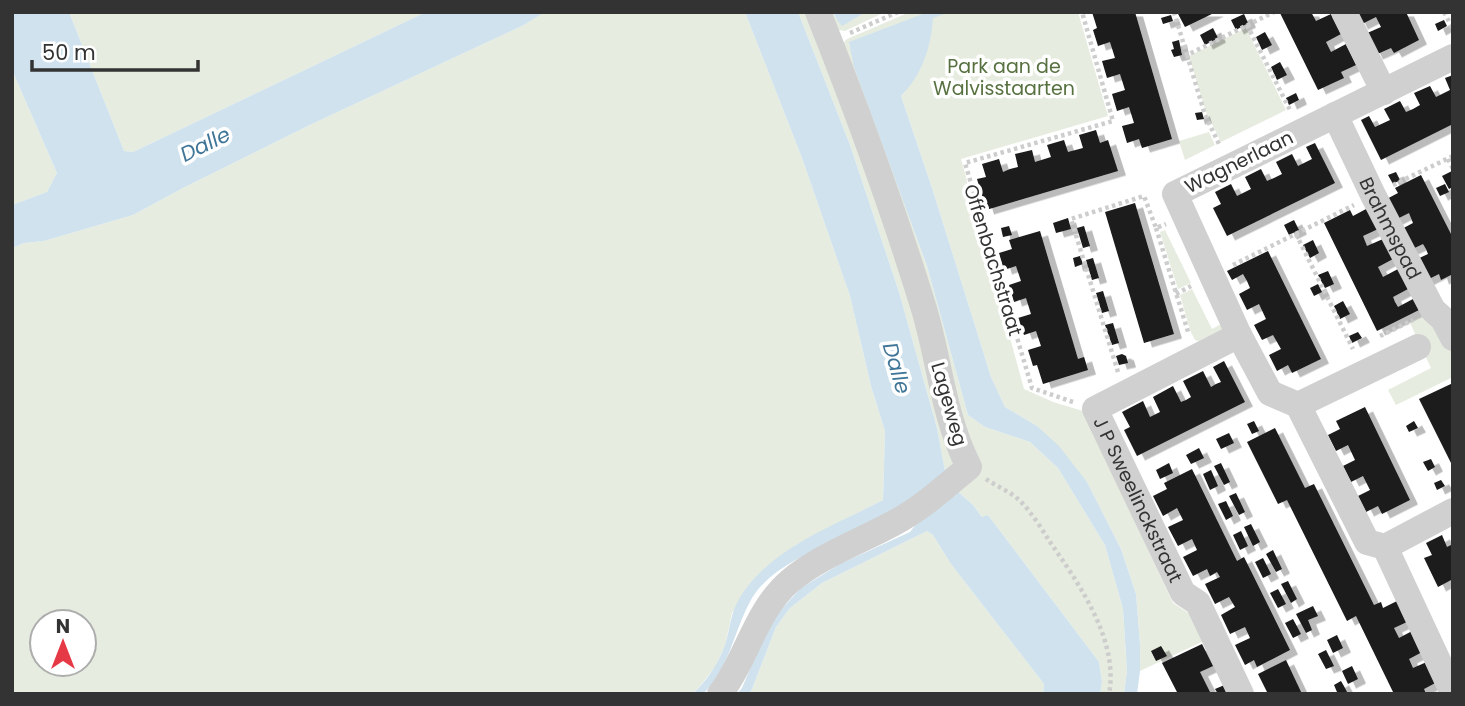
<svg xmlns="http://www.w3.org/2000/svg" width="1465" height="706" font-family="Poppins,sans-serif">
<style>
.green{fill:#e6ecdf;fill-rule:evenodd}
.water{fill:#cfe2ee}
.building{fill:#1a1a1a;filter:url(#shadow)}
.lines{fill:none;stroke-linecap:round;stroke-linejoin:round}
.path{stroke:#cdcdcd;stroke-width:4.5;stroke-dasharray:3.5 3.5;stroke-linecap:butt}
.minor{stroke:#d0d0d0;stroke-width:26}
.labels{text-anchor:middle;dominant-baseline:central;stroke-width:7;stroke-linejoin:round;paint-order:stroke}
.park-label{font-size:19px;fill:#56703f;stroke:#fff}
.street-label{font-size:19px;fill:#333;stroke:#fff}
.water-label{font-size:21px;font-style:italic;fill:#3f7597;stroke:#fff}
</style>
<defs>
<filter id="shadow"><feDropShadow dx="8" dy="4.5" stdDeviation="0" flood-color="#0004"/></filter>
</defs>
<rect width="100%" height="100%" fill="#fff"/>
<path class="green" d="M69,12H426L133,152L124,151Z
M545,12H745L802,158L850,296L871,386L885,431L883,500L796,545L732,613L725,646L715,667L700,686L692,694H12V248L24,243L44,241L133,215L183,188L314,123L524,25ZM42,622H84V664H42Z
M798,12H813L843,43L847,39L910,12H1078L1108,116L961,159L1024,389L1053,402L1083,411L1173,603L1201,621L1210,638L1140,671V644L1136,594L1121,549L1087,482L1037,426L1005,407L991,377L933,191L901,96L905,92L849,43L867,100L927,266L968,415L985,427L1030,442L1058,468L1105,545L1123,609L1127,671L1124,694H1100L1102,682L1099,662L988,515L983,518L973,505L956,490L946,476L937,428L899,292L850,145Z
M822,12H833L837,20L850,21L866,12H885L845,31L839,30Z
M1246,28L1286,110L1221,142L1206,112L1189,56Z
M12,70L57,173L47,192L12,205Z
M1209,132L1215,145L1185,160L1179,141Z
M1165,230L1191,283L1178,289L1160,232Z
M1192,289L1212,329L1225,322L1229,326L1199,341L1195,340L1190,330L1180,295Z
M1421,317L1439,321L1453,348V377L1396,405L1388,390L1431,368L1410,323Z
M927,531L933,535L951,564L1044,684L1043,694H749L752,689L776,627L790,608L822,583Z"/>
<path class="water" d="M12,12H69L124,151L133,152L426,12H545L524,25L314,123L183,188L133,215L44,241L24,243L12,248V205L47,192L57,173L12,70Z
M745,12H798L850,145L899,292L937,428L946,476L956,490L973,505L982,517L988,515L1099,662L1102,682L1100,694H1043L1044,684L951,564L933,535L927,531L822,583L790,608L776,627L752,689L749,694H737L742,688L760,645L777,614L801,588L840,564L910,532L924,514C874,530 780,551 752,598C734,629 730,668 703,694H692C707,681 718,664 725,645C730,630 730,614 739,599C770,548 832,527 883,500L885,431L871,386L850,296L802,158Z
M833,12H866L842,26L837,20Z
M928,12H950L933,18C931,47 922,75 901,96L933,191L991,377L1005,407L1037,426L1059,446L1087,482L1121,549L1136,594L1140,644V671L1137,694H1124L1127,671L1123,609L1105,545L1058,468L1030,442L985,427L968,415L927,266L854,67L849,42Z"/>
<path class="building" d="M1092,12H1135L1172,139L1142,148L1139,139L1127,143L1122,126L1134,123L1129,107L1117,111L1112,94L1125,90L1120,74L1107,78L1102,61L1115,58L1110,42L1098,46L1093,30L1097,28Z
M1177,12H1216L1185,27Z
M1282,12H1311L1316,21L1331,14L1341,34L1326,42L1331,52L1346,44L1356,65L1341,72L1344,78L1318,90L1280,13Z
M1354,12H1406L1419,40L1394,53L1391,48L1375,55L1365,34L1381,27L1376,17L1360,25Z
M1244,14L1248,23L1236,30L1231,20Z
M1171,15L1173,21L1163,24L1161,18Z
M1444,20L1447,26L1438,31L1435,24Z
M1213,28L1218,38L1205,45L1200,35Z
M1265,32L1272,45L1262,50L1256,37Z
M1179,40L1182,55L1174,57L1171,50L1174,49L1172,42Z
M1280,62L1287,75L1277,80L1271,67Z
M1453,75V124L1381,160L1361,120L1369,116L1375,127L1390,120L1384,109L1400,101L1406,112L1413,109L1420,105L1414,93L1430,86L1436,97L1450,90L1445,78Z
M1296,93L1299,100L1289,105L1286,98Z
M1202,112L1204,119L1197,120L1195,113Z
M1096,130L1100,143L1108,140L1118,171L986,210L977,179L986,177L982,164L999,159L1003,172L1010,169L1018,167L1015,154L1032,150L1035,162L1051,157L1047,145L1064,140L1068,152L1083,148L1079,135Z
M1315,143L1335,183L1227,236L1213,208L1221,204L1215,192L1231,184L1237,196L1251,189L1245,177L1261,169L1267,181L1274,178L1282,174L1276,162L1292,154L1298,166L1312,159L1306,147Z
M1452,171L1453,187L1449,189L1442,176Z
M1396,172L1400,180L1393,184L1388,175Z
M1421,175L1453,238V274L1441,280L1439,274L1423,282L1413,261L1428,254L1426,249L1423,244L1408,251L1398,231L1413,223L1409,213L1393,221L1383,201L1398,193L1395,188Z
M1445,184L1449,192L1440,196L1436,188Z
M1135,203L1174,334L1144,343L1105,212Z
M1368,208L1378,229L1363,236L1367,246L1383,239L1393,259L1378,267L1383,277L1398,269L1408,289L1393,297L1395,302L1398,307L1413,299L1419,310L1377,331L1324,223L1350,210L1353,216Z
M1068,218L1071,229L1056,233L1053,223Z
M1294,220L1299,230L1289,235L1284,225Z
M1009,226L1012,235L1003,237L1001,228Z
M1084,226L1090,246L1083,248L1077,228Z
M1040,231L1078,359L1084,357L1088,370L1043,384L1037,365L1033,366L1028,350L1041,346L1036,331L1024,335L1018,318L1031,314L1026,298L1014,302L1009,285L1021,281L1016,266L1004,270L999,253L1012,249L1009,240Z
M1313,240L1319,253L1310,258L1303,245Z
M1268,251L1321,359L1292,373L1288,365L1277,371L1269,355L1281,349L1273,335L1262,340L1254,325L1266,319L1259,304L1247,310L1239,294L1250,288L1247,281L1243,274L1232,280L1227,271Z
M1080,256L1083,264L1075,267L1073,258Z
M1093,258L1099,278L1092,280L1086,260Z
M1328,271L1334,284L1325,288L1318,275Z
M1318,284L1322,292L1314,296L1310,288Z
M1103,291L1109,311L1102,313L1096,293Z
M1343,301L1350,314L1340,319L1334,306Z
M1113,323L1119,343L1112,345L1105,325Z
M1358,332L1362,338L1352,343L1349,336Z
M1122,354L1126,356L1128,363L1119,365L1116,356Z
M1224,361L1245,402L1137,456L1124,430L1130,427L1122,412L1143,401L1150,417L1160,412L1153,397L1173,386L1181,402L1186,400L1191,397L1183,381L1203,371L1211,387L1216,384L1221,382L1213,367Z
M1453,383L1452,394L1453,467L1419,399Z
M1365,407L1410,500L1382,514L1378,506L1366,512L1358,496L1370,490L1363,476L1351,482L1343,466L1355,460L1348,445L1336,451L1328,435L1340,429L1336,421Z
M1254,421L1259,431L1252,434L1247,424Z
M1414,421L1418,428L1409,432L1406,426Z
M1275,428L1305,488L1314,484L1374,605L1381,602L1383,608L1399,600L1409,621L1394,628L1399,638L1414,630L1424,651L1409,659L1413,668L1429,661L1439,681L1424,689L1426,694H1394L1356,616L1347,621L1287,500L1278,504L1247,442Z
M1229,433L1234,443L1221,449L1216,439Z
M1199,448L1204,458L1191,464L1186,455Z
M1431,459L1435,467L1428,471L1423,462Z
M1169,463L1173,473L1160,479L1156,470Z
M1221,463L1230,482L1224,485L1214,466Z
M1192,469L1237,561L1244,557L1290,650L1257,667L1254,660L1245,665L1235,645L1250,638L1245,627L1230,634L1221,615L1235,607L1229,597L1215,604L1205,584L1220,577L1217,572L1210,576L1207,569L1193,576L1183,557L1197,550L1192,539L1178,546L1168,527L1183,520L1177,508L1163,516L1153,496L1167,489L1164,483Z
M1211,470L1218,486L1210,490L1203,474Z
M1441,480L1445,486L1437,490L1434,483Z
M1236,493L1245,512L1239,515L1229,496Z
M1226,501L1233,516L1226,520L1218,504Z
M1251,524L1260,542L1253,546L1244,527Z
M1241,531L1248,546L1240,550L1233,535Z
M1442,535L1447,547L1453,544V579L1438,587L1424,558L1432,555L1426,543Z
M1273,550L1282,569L1276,572L1266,554Z
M1263,558L1271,574L1263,578L1255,562Z
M1288,581L1297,599L1291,603L1281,584Z
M1278,589L1286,604L1278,608L1270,593Z
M1313,606L1318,616L1308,620L1312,630L1306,633L1296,614Z
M1293,619L1301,634L1293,638L1285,623Z
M1337,635L1343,648L1333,653L1327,640Z
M1202,644L1213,666L1200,672L1211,694H1178L1162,663Z
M1161,646L1167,656L1156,661L1151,651Z
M1326,650L1334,666L1326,669L1318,654Z
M1286,660L1302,694H1268L1258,674Z
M1352,666L1358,679L1348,684L1342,671Z
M1341,681L1345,688L1348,694H1338L1337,692L1334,685Z
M1227,684L1232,694H1218L1215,689Z"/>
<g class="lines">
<path class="path" d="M1174,12L1187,55L1274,12
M1444,12L1453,29
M1247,25L1291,112
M850,33L898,12
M1187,55L1205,115L1220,146
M1448,159L1453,169
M1393,185L1453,156
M1156,228L1189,335
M1296,234L1353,349
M1233,265L1354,205
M1176,294L1191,286
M1380,336L1413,320
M1118,372L1071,219L1144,196L1156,228L1166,224
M1073,402L1032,388L965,163L1113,121L1082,12
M986,479C996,486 1009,491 1018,499C1031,511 1041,528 1050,542C1079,584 1119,640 1109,694"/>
<g class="minor">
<path d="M1344,12L1384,92"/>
<path d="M1453,57L1175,194L1239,335L1270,393L1298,405L1367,542L1385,547L1453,693"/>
<path id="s1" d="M1335,115L1373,195L1433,310L1443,319L1453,338"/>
<path id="s2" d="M1239,335L1095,409L1183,593L1198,603L1241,694"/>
<path d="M1298,405L1418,347"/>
<path d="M1385,547L1453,511"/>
<path d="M720,694C747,659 755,611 790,581C820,556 859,542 892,524C921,509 945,487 969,467C943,416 940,362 924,309C893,208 857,110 818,12"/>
</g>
</g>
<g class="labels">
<g class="park-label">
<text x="1004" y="66">Park aan de<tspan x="1004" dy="22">Walvisstaarten</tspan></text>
</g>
<g class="street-label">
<text transform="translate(1239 162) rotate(-26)">Wagnerlaan</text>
<text stroke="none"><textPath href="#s1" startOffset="126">Brahmspad</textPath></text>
<text transform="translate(993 260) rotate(73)">Offenbachstraat</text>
<text transform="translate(949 404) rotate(74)">Lageweg</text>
<text stroke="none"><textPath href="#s2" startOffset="262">J P Sweelinckstraat</textPath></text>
</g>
<g class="water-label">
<text transform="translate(205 144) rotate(-26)">Dalle</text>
<text transform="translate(897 368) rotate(74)">Dalle</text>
</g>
</g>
<rect width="1465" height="706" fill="none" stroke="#333333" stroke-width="28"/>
<g transform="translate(63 643)"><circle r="33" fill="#ffffff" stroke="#adadad" stroke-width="2"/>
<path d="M0-5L12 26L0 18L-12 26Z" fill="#e63946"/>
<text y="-10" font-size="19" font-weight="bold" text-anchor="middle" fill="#333333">N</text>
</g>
<path d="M32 60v10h166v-10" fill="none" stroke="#333333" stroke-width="3.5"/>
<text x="42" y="60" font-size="21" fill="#333333" stroke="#ffffff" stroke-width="5" paint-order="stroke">50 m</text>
</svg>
